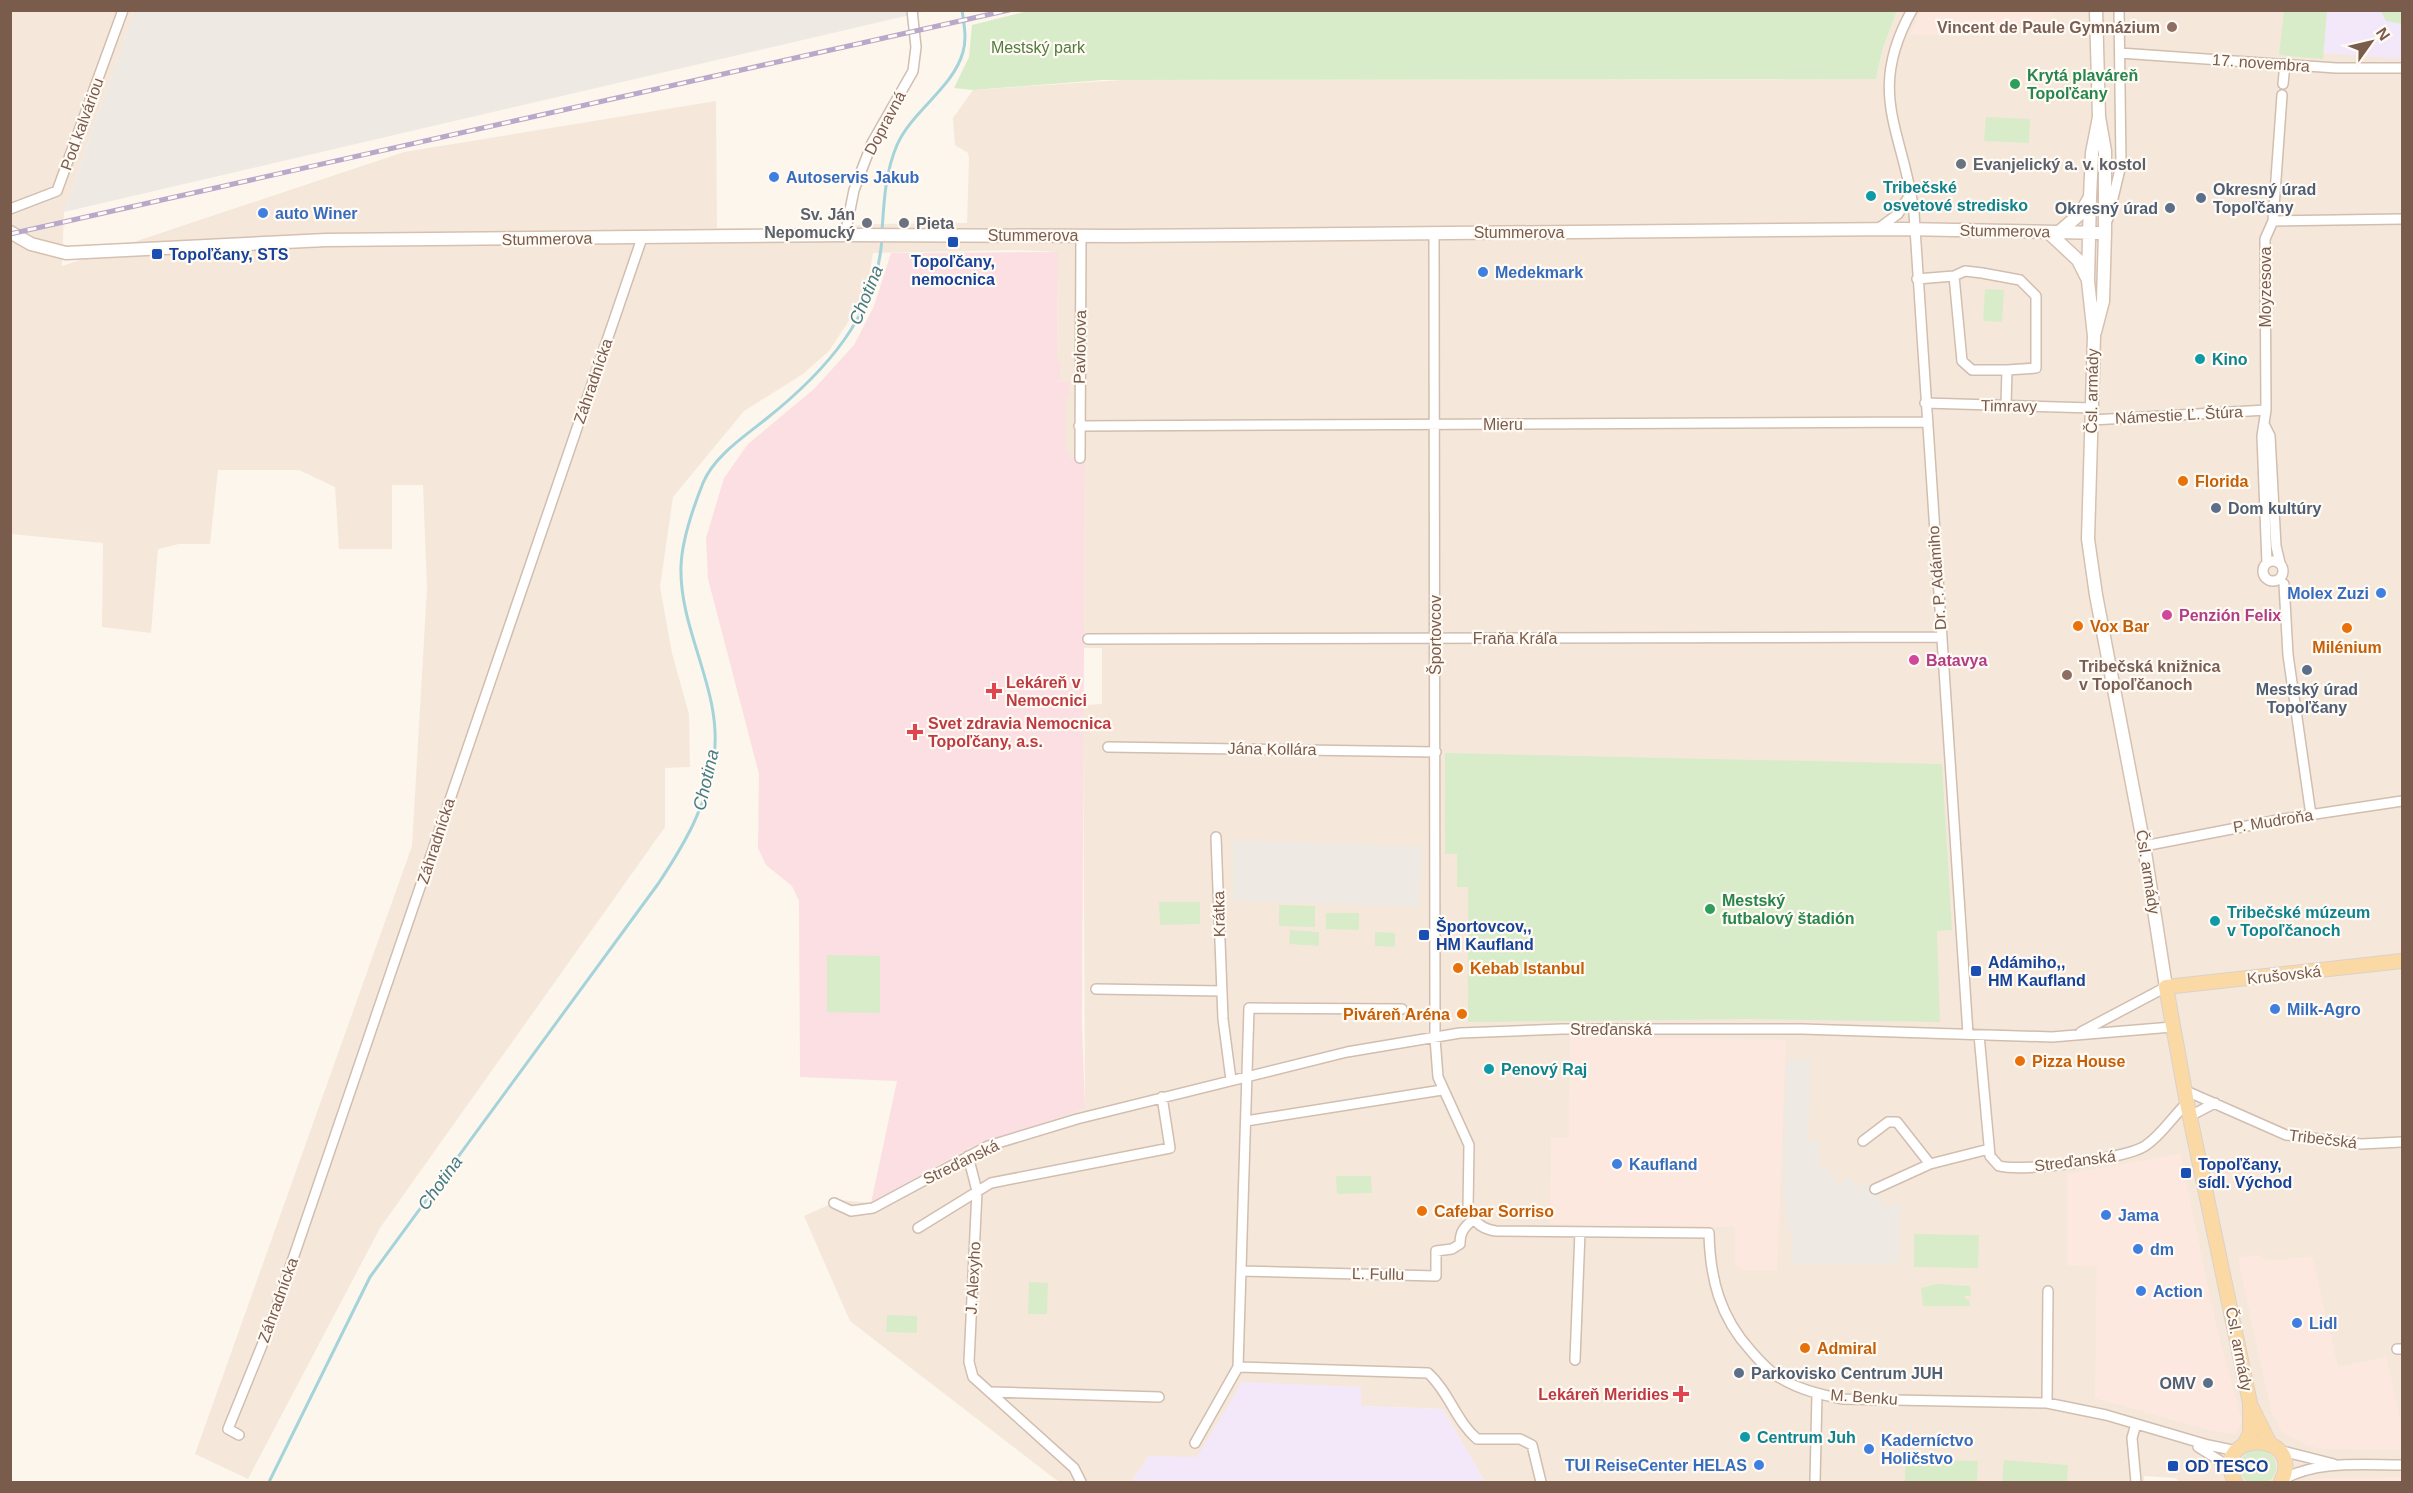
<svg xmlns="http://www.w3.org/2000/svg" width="2413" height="1493" font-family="Arial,sans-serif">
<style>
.residential{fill:#f5e8da}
.commercial{fill:#fde8e0}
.industrial{fill:#efe9e4}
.education{fill:#f3e8fa}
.medical{fill:#fbdfe3}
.green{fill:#d8ecc9}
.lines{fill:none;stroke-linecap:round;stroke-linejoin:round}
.stream{stroke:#a5d3da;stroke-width:3}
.street-casing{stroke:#d1beb0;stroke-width:12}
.secondary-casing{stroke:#d6c0b0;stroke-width:15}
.primary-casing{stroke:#dad1cd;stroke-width:16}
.street{stroke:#fff;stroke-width:9}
.secondary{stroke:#fff;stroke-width:12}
.primary{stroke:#fbd9a5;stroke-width:14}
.rail-casing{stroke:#b9a8c9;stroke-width:5}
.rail{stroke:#fffaf3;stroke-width:3;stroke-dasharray:9;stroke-linecap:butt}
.education-dot{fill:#8d6e63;stroke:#fffaf3;stroke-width:2}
.leisure-dot{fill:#2e9e5b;stroke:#fffaf3;stroke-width:2}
.worship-dot{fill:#6b7280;stroke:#fffaf3;stroke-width:2}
.shop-dot{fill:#3f7fe0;stroke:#fffaf3;stroke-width:2}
.culture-dot{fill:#0f9aa8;stroke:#fffaf3;stroke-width:2}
.service-dot{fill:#5c6f8a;stroke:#fffaf3;stroke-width:2}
.transit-dot{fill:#1a4fb4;stroke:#fffaf3;stroke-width:2}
.food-dot{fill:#e8710a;stroke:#fffaf3;stroke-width:2}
.hotel-dot{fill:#d1479c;stroke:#fffaf3;stroke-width:2}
.health-dot{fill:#e0444e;stroke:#fffaf3;stroke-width:2}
.labels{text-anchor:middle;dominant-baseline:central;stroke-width:4.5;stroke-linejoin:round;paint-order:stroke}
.education-label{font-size:16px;font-weight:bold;fill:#785e54;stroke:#fffaf3;text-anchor:end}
.park-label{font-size:16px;fill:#537a41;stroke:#fffaf3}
.street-label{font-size:16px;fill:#7a5c4d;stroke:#fffaf3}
.leisure-label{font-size:16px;font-weight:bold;fill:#27864d;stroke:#fffaf3;text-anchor:start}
.worship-label{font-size:16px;font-weight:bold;fill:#5b616d;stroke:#fffaf3;text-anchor:start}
.shop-label{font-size:16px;font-weight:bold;fill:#366cbe;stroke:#fffaf3;text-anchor:start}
.culture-label{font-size:16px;font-weight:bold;fill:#0d838f;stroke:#fffaf3;text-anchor:start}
.service-label{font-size:16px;font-weight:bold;fill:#4e5e75;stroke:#fffaf3;text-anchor:start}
.transit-label{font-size:16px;font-weight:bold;fill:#164399;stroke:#fffaf3;text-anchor:start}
.food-label{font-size:16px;font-weight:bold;fill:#c56008;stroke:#fffaf3;text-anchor:start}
.hotel-label{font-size:16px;font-weight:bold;fill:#b23c85;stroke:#fffaf3;text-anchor:start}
.health-label{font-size:16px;font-weight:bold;fill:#be3a42;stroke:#fffaf3;text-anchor:start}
.water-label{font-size:18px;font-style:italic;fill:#437c86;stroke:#fffaf3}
</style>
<rect width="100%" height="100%" fill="#fdf6ec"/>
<path class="residential" d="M10,11H134L64,212L62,266L404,152L716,101L717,228L827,229L868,224L967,223L969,159L968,153L955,145L953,118L973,90L1122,80L1876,79L1883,48L1897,11H2402V1478L2296,1482H2180L2175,1478L2144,1476V1482H1485L1443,1409L1361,1406V1387L1197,1458L1149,1456L1131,1482H1059L850,1321L804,1216L840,1200L871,1203L969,1148L1085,1107L1083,705L1102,704V648H1084L1085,458H1069L1065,450V396H1068V382L1057,381L1060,379V363H1057L1058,252L1015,250L873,253L869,277L852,316L829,351L803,374L744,411L673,497L660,587L672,653L689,714L690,767L665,768V827L380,1228L248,1479L195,1454L412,846L427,588L423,485H392V549H339L335,487L299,470H218L210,544H179L158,549L151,633L102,627L103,543L11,534Z"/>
<path class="commercial" d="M1922,11V10L2054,11L2046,23L2003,36L1910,35Z
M1570,1036L1786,1040L1777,1270H1742L1735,1263V1227L1550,1224L1551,1138H1569Z
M2180,1154L2217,1329L2242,1422L2235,1434L2209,1430L2095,1398L2097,1267L2067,1265V1174Z
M2258,1255L2267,1261L2312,1257L2338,1367L2386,1357L2402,1429V1450L2323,1449L2307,1445L2282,1432L2271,1411L2238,1258Z
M2402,1477V1482H2296L2325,1478Z"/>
<path class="industrial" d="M134,11H927L64,212Z
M1233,840L1423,847L1419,907L1233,901Z
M1786,1059H1811L1808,1141H1819L1820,1169L1825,1164L1839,1184L1850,1177L1858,1189L1870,1181L1884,1204H1901L1899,1263L1792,1264V1231L1788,1229L1783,1182Z"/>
<path class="education" d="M2327,11H2402V59L2323,53Z
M1242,1382L1361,1387V1406L1443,1409L1485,1482H1131L1149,1456L1197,1457Z"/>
<path class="medical" d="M1058,252L1057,362L1060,363V379L1057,381L1069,382V396L1065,397V450L1069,451V458H1085L1082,1024L1085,1108L969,1148L871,1203L897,1081L800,1077L799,901L792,886L766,865L758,848L759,774L708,579L706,538L724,478L748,444L814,389L854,345L874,306L891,253Z"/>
<path class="green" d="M1032,10H1897V11L1883,48L1876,79L1102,80L973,90L954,88L969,57L972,25Z
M2284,11H2327L2323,59L2279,55Z
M2381,11H2402V24L2386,21Z
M1986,117L2030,119L2029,143L1984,141Z
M1985,289L2004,290L2002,322L1983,321Z
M1445,753L1942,764L1952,930L1937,931L1940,1022L1748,1019L1468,1022V887H1457V854H1445Z
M1159,902H1200V924L1160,925Z
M1279,905L1315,906V927L1279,926Z
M1326,913H1359V930L1326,929Z
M1290,930L1319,932V946L1289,944Z
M1375,932L1395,933V947L1375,946Z
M827,955L880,956V1013L827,1012Z
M1336,1176H1371L1372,1193L1337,1194Z
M1914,1234L1979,1235L1978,1268L1914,1267Z
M1029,1282L1048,1283L1047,1314H1028Z
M1937,1284L1970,1286L1971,1296H1965V1299L1969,1300L1970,1306H1923L1921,1288Z
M887,1315L917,1316V1333L886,1332Z
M2240 1467a18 18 0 1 1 36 0a18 18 0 1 1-36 0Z
M1905,1459L1978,1461L1977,1482H1905Z
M2004,1460L2068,1465L2067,1482H2002Z"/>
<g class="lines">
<path class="stream" d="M882,231C884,202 885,173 897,145C912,111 953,88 963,52C967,38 964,24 962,10
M269,1482L370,1277L658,884C684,845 708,804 714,757C723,690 679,632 681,566C682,539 693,508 703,483C714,456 745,436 766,419C825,372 877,315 882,238"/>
<defs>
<path id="street" d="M1912,10C1865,94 1904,132 1914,213L1968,1034
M2120,53L2336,68H2402
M2283,84L2285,64
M10,209L57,191L123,10
M2108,219L2121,165L2119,10
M2273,221L2402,219
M1879,228L1898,214L1911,193
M1434,233L1435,1038L1438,1077L1469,1145L1468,1210C1475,1223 1482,1229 1496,1231L1709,1233C1710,1279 1720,1317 1751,1351C1760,1361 1770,1373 1782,1379C1800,1390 1822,1395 1843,1399L2047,1403L2106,1415L2208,1445L2237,1451
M845,235L854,190L872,143L913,71L916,47L912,10
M1954,276L1962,361L1972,370H2007
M1917,279L1954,276L1965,271L1982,273L2020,280L2036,296V368L2007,370L2006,405
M1925,403L2092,408
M2092,420L2266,410
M1079,426L1927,422
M2265,426L2270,436L2276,546L2280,563
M1080,458L1081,236
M2263 571a10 10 0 1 1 20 0a10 10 0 1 1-20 0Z
M2267,563L2262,436L2266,410L2265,239L2273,221L2282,95
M2284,584L2288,655L2311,815
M1088,639L1941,637
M1108,747L1436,752
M1216,837L1223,1019L1231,1080
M2144,846L2283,819L2402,801
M1096,989L1222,991
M1402,1009L1249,1008L1238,1367L1428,1373C1449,1392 1456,1421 1477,1439H1520L1532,1445L1541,1482
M2081,1032L2166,987
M1979,1035L1990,1156L1999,1166C2023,1172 2125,1159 2145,1146C2162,1135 2172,1117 2187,1103
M2184,1090L2286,1135L2361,1144L2402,1142
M2190,1116L2215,1103
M1246,1121L1442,1090
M1863,1141L1888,1122H1897L1930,1164L1989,1149
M968,1156L977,1191L969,1362L973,1377L1074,1468L1081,1482
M1875,1189L1930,1164
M834,1203L851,1211L873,1208L988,1146L1077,1119L1347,1052L1460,1033L1562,1029H1802L2052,1037L2172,1027
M918,1228L991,1183L1170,1148L1162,1097
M1241,1271L1436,1276V1251L1452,1249L1460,1244C1460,1232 1464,1227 1473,1220
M2397,1349H2402
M1575,1360L1580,1232
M993,1392L1159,1397
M2047,1403L2048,1291
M2136,1424L2132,1438L2136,1482
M239,1435L228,1429L271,1323L642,238
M1195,1443L1238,1367
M2198,1447L2225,1464L2230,1471
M2278,1450L2334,1464
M2282,1480C2317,1460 2363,1465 2402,1465
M1815,1482L1817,1394"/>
<path id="secondary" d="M2099,117L2092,153L2090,197L2088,281L2094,336L2088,539L2096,595L2144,846L2166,987
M10,232L31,244L66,253L326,240L845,235L1121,236L1903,229L2105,233
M2048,232L2078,260L2087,278
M2059,232L2080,214L2090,197
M2095,332L2103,301L2105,233V151L2099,117L2096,10"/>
<path id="primary" d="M2252,1408L2270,1444
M2244,1445L2250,1433V1403L2187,1103L2166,987L2402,961
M2235,1482C2208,1430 2307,1429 2281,1482"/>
</defs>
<use href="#street" class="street-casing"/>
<use href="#secondary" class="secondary-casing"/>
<use href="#primary" class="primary-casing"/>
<use href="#street" class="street"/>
<use href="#secondary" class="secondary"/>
<use href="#primary" class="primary"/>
<defs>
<path id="rail" d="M10,234L1009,10"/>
</defs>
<use href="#rail" class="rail-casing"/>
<use href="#rail" class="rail"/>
</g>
<g class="education-dot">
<circle cx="2172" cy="27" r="6"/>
<circle cx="2067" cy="675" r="6"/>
</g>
<g class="leisure-dot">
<circle cx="2015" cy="84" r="6"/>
<circle cx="1710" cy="909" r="6"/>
</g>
<g class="worship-dot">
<circle cx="1961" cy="164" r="6"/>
<circle cx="867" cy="223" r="6"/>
<circle cx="904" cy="223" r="6"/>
</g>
<g class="shop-dot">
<circle cx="774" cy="177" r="6"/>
<circle cx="263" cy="213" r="6"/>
<circle cx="1483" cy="272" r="6"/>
<circle cx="2381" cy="593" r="6"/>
<circle cx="2275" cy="1009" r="6"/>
<circle cx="1617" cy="1164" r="6"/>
<circle cx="2106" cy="1215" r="6"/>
<circle cx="2138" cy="1249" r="6"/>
<circle cx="2141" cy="1291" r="6"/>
<circle cx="2297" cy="1323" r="6"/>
<circle cx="1869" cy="1449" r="6"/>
<circle cx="1759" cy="1465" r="6"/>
</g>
<g class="culture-dot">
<circle cx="1871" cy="196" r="6"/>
<circle cx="2200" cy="359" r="6"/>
<circle cx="2215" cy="921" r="6"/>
<circle cx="1489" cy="1069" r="6"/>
<circle cx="1745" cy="1437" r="6"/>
</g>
<g class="service-dot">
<circle cx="2201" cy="198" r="6"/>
<circle cx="2170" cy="208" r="6"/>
<circle cx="2216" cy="508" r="6"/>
<circle cx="2307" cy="670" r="6"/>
<circle cx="1739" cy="1373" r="6"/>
<circle cx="2208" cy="1383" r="6"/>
</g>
<g class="transit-dot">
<rect x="947" y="236" width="12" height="12" rx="3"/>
<rect x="151" y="248" width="12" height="12" rx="3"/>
<rect x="1418" y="929" width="12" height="12" rx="3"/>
<rect x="1970" y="965" width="12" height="12" rx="3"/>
<rect x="2180" y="1167" width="12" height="12" rx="3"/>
<rect x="2167" y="1460" width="12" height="12" rx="3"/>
</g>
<g class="food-dot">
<circle cx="2183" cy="481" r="6"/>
<circle cx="2078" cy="626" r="6"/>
<circle cx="2347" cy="628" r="6"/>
<circle cx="1458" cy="968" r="6"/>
<circle cx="1462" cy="1014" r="6"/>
<circle cx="2020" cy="1061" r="6"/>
<circle cx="1422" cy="1211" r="6"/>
<circle cx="1805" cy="1348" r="6"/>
</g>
<g class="hotel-dot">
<circle cx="2167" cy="615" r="6"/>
<circle cx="1914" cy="660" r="6"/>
</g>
<g class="health-dot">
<path d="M991 682h6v6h6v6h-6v6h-6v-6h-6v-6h6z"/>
<path d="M912 723h6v6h6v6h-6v6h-6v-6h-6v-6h6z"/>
<path d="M1678 1385h6v6h6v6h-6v6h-6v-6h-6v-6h6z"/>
</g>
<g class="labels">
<g class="education-label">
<text x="2160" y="27">Vincent de Paule Gymnázium</text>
<text x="2079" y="666" text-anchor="start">Tribečská knižnica<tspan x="2079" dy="18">v Topoľčanoch</tspan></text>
</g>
<g class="park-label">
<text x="1038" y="47">Mestský park</text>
</g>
<g class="street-label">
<text transform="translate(2261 63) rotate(4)">17. novembra</text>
<text transform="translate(885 123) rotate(-62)">Dopravná</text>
<text transform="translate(82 124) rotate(-70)">Pod kalváriou</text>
<text transform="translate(2005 231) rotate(1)">Stummerova</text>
<text x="1519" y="232">Stummerova</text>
<text x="1033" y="235">Stummerova</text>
<text transform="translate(547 239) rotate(-1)">Stummerova</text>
<text transform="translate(2265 287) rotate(-90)">Moyzesova</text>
<text transform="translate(1080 347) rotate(-89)">Pavlovova</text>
<text transform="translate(593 381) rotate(-71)">Záhradnícka</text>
<text transform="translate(2092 391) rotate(-89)">Čsl. armády</text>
<text transform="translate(2009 406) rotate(1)">Timravy</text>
<text transform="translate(2179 415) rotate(-3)">Námestie Ľ. Štúra</text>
<text x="1503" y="424">Mieru</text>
<text transform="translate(1937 578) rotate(-94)">Dr. P. Adámiho</text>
<text transform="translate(1435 635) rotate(-90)">Športovcov</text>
<text x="1515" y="638">Fraňa Kráľa</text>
<text transform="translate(1272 749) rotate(1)">Jána Kollára</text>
<text transform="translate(2273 821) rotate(-9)">P. Mudroňa</text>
<text transform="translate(436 841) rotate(-72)">Záhradnícka</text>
<text transform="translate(2148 872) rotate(81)">Čsl. armády</text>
<text transform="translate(1219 914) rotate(-91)">Krátka</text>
<text transform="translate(2284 975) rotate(-6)">Krušovská</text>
<text x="1611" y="1029">Streďanská</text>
<text transform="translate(2323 1139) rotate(7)">Tribečská</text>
<text transform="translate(2075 1161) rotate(-7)">Streďanská</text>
<text transform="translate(961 1162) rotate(-26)">Streďanská</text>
<text transform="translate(1378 1274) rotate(1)">Ľ. Fullu</text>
<text transform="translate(973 1278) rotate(-87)">J. Alexyho</text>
<text transform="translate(278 1300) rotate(-70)">Záhradnícka</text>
<text transform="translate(2239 1349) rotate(79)">Čsl. armády</text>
<text transform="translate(1864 1397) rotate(4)">M. Benku</text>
</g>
<g class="leisure-label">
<text x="2027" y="75">Krytá plaváreň<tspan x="2027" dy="18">Topoľčany</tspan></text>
<text x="1722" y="900">Mestský<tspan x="1722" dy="18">futbalový štadión</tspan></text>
</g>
<g class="worship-label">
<text x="1973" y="164">Evanjelický a. v. kostol</text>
<text x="855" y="214" text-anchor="end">Sv. Ján<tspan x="855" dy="18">Nepomucký</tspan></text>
<text x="916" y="223">Pieta</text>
</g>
<g class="shop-label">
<text x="786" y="177">Autoservis Jakub</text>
<text x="275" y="213">auto Winer</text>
<text x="1495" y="272">Medekmark</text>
<text x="2369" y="593" text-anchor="end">Molex Zuzi</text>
<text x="2287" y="1009">Milk-Agro</text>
<text x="1629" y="1164">Kaufland</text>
<text x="2118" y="1215">Jama</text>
<text x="2150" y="1249">dm</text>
<text x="2153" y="1291">Action</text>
<text x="2309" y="1323">Lidl</text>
<text x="1881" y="1440">Kaderníctvo<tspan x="1881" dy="18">Holičstvo</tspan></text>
<text x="1747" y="1465" text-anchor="end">TUI ReiseCenter HELAS</text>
</g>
<g class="culture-label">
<text x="1883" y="187">Tribečské<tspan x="1883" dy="18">osvetové stredisko</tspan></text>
<text x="2212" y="359">Kino</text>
<text x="2227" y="912">Tribečské múzeum<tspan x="2227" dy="18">v Topoľčanoch</tspan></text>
<text x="1501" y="1069">Penový Raj</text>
<text x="1757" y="1437">Centrum Juh</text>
</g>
<g class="service-label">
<text x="2213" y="189">Okresný úrad<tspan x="2213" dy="18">Topoľčany</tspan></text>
<text x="2158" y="208" text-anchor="end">Okresný úrad</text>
<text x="2228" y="508">Dom kultúry</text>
<text x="2307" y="689" text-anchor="middle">Mestský úrad<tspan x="2307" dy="18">Topoľčany</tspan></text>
<text x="1751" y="1373">Parkovisko Centrum JUH</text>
<text x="2196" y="1383" text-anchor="end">OMV</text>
</g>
<g class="transit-label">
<text x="169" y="254">Topoľčany, STS</text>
<text x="953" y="261" text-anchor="middle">Topoľčany,<tspan x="953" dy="18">nemocnica</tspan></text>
<text x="1436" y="926">Športovcov,,<tspan x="1436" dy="18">HM Kaufland</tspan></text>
<text x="1988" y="962">Adámiho,,<tspan x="1988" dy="18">HM Kaufland</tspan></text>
<text x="2198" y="1164">Topoľčany,<tspan x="2198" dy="18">sídl. Východ</tspan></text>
<text x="2185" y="1466">OD TESCO</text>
</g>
<g class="food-label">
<text x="2195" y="481">Florida</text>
<text x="2090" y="626">Vox Bar</text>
<text x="2347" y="647" text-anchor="middle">Milénium</text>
<text x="1470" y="968">Kebab Istanbul</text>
<text x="1450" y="1014" text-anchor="end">Piváreň Aréna</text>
<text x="2032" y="1061">Pizza House</text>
<text x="1434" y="1211">Cafebar Sorriso</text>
<text x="1817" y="1348">Admiral</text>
</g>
<g class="hotel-label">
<text x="2179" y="615">Penzión Felix</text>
<text x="1926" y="660">Batavya</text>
</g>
<g class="health-label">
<text x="1006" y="682">Lekáreň v<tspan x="1006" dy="18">Nemocnici</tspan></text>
<text x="928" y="723">Svet zdravia Nemocnica<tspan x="928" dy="18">Topoľčany, a.s.</tspan></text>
<text x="1669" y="1394" text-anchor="end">Lekáreň Meridies</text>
</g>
<g class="water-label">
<text transform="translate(866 295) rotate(-68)">Chotina</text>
<text transform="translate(706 780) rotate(-77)">Chotina</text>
<text transform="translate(440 1183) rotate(-54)">Chotina</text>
</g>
</g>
<rect width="2413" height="1493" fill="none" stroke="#7a5c4d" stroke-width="24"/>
<g transform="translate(2371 42) rotate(56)" stroke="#fffaf3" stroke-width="4.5" paint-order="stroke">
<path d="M0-4.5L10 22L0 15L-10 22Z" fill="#7a5c4d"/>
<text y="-9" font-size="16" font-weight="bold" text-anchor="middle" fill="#7a5c4d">N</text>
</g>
</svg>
